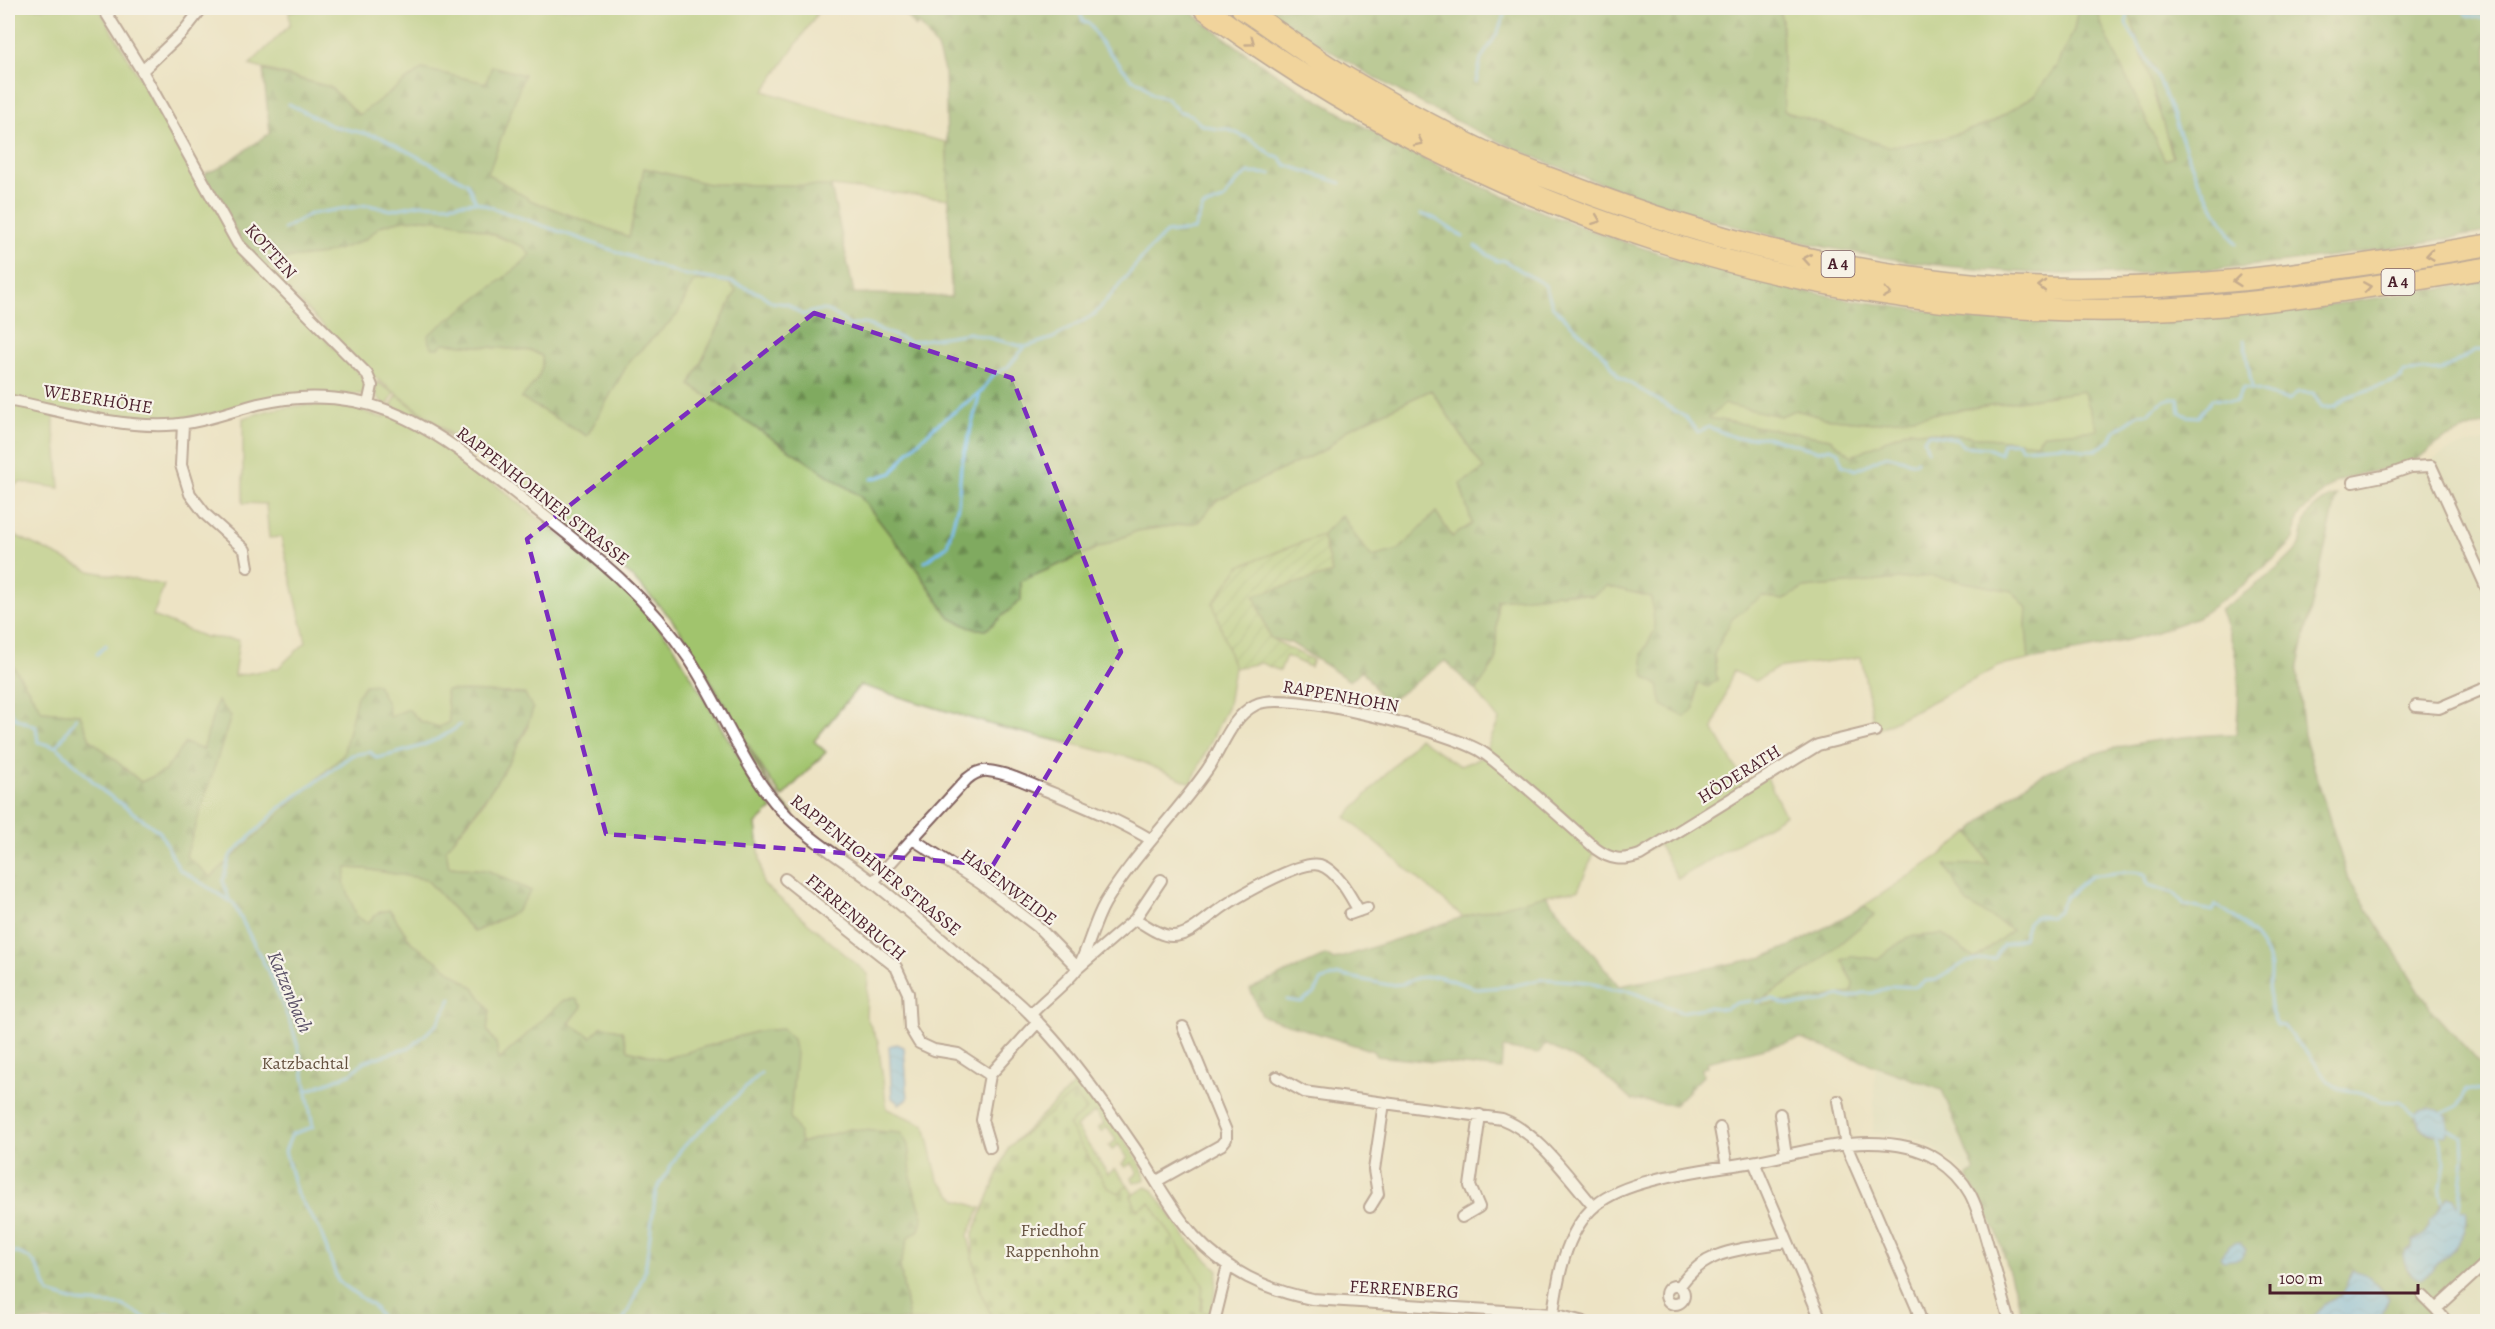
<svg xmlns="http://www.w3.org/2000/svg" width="2495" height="1329" font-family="Alegreya,serif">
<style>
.built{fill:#dbdebd}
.green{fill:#a1c46d;stroke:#76724c;stroke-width:1.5;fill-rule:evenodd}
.forest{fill:url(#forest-firs);stroke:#656446;stroke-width:1.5;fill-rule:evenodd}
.cemetery{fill:url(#cemetery-stones);stroke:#76724c;stroke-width:1.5}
.garden{fill:url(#garden-furrows);stroke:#76724c;stroke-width:1.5}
.water{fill:url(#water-waves);stroke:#606e8c;stroke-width:1.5}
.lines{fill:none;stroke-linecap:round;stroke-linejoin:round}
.stream{stroke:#77bced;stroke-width:3}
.street-casing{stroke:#836461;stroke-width:14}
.highway-casing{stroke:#836461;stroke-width:24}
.street{stroke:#fff;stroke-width:10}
.highway{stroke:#f5c16b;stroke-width:21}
.oneway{stroke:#976848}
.marked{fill:none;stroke:#7b2cbf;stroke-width:4.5;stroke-dasharray:12 8;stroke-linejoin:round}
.labels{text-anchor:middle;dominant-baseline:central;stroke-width:4.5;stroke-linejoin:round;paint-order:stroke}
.shield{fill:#f7f3e8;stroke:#7e5f64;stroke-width:1.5}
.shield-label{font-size:16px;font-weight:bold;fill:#4a1f2b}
.street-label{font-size:18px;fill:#4a1f2b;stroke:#f7f3e8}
.park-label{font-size:18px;fill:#64513f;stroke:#f7f3e8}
.water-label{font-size:20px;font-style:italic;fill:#584e65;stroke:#f7f3e8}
</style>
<defs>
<pattern id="forest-firs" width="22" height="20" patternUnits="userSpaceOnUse" patternTransform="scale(1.5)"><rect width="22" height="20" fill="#80aa60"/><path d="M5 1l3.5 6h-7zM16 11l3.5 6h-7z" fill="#6b8a4f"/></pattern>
<pattern id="cemetery-stones" width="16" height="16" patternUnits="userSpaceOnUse" patternTransform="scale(1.5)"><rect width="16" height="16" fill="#a1c46d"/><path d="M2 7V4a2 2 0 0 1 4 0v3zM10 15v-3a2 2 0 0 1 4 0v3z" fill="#859f5a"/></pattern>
<pattern id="garden-furrows" width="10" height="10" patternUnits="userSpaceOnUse" patternTransform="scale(1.5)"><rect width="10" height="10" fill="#a1c46d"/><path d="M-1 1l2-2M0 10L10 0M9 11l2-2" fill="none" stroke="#859f5a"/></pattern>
<pattern id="water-waves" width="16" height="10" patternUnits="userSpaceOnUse" patternTransform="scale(1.5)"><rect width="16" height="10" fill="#77bced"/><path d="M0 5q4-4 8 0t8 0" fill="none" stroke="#68a1cb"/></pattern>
</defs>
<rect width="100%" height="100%" fill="#f7f3e8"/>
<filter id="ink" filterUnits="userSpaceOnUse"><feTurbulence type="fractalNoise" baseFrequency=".0167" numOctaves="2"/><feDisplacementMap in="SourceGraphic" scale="12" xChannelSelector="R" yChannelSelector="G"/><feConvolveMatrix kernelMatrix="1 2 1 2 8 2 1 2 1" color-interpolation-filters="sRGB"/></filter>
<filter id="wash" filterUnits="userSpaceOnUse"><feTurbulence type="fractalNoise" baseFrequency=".008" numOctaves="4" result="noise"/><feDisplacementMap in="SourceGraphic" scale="24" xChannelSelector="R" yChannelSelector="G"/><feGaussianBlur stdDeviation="1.35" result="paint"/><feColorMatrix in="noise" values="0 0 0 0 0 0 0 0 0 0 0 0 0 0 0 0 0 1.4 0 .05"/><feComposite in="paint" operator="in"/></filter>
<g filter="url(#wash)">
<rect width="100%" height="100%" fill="#ede3c4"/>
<path class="built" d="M2487,440V1071L2433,1012L2348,879L2304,735L2297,670L2337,495L2408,473L2454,448Z
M1875,1066L1942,1090L1975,1173L1967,1176L1957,1165L1924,1141L1900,1134L1873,1133Z
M2487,1252V1321H2441L2429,1297L2439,1298Z"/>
<path class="green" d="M8,8H99L170,130L298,311L363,378L366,391L363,394L343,395L139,424L54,410V433L57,452L60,488L20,482L8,490Z
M319,8H814L817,14L764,91L852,119L946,142L950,199L831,186L709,184L644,168L629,237L532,201L488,174L524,74L486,83L422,69L359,115L330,87L249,65L290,25L289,11Z
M1778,8H2078L2074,30L2058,64L2035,95L1991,123L1944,138L1888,147L1784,111L1782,20Z
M2097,8H2128L2173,157L2165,160L2102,26Z
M410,218L461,222L524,247L530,255L517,268L429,335L443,343L532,351L542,356C544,375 533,385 522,398L587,436L630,360L677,315L693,282L711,280L729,283L736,291L690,385L860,496L918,571L950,618L971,628L986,630L1021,600V581L1137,531L1198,522L1217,500L1326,449L1348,429L1431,390L1484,469L1472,524L1452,537L1436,512L1399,550L1372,557L1355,536L1342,515L1322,535L1240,566L1213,603L1234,668L1228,705L1191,783L1132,758L1003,728L860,685L814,741L826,752L782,797L762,768L686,639L670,617L630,575L470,448L373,376L265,267L270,263L299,256L323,254L366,239L380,226Z
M377,382L394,393L388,405C378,401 372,392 377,382Z
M2084,391L2098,431L2044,434L2036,443L1908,430L1852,456L1830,439L1707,418L1725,404L1780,416L1796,410L1825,418L1873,423Z
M397,395L465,447L425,421L391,406Z
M304,405C321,405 340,406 357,409C366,411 377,418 385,417L387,414L426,432L461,457L583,554L631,595L672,643L724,732L772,809L756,824L763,884L868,974L866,1016L878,1042L887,1109L925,1125L938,1180L957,1200L981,1208L968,1235L979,1289L994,1321H909L900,1266L908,1238L919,1230L923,1217L912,1184L908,1145L900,1133L850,1129L801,1143L799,1133L790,1118L794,1069L788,1081L789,1095L702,1168L691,1179L671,1213L643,1289L625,1321H595C615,1308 609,1292 623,1284L647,1229L646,1195L678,1151L677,1118L673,1106L668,1060L696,1056L704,1051L774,1030L758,1031L664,1059L628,1050L622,1031L602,1026L591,1038L569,1024L582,1006L576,1000H564L499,1061L496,1043L487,1030L490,1011L475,989L411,942L390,910L380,912L367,923L357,917L343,882L347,868L365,869L426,879L474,932L516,912L531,891L487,870L449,867L446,849L481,806L528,728V724H522L460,733L476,741L480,748L471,753L447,746L391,781L361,767L323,784L302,800L281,825L240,859L234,877L241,901L267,940L293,963L306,979L352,1060L415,1033L443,978L456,986L471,1001L430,1045L372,1071L331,1097L322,1107L313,1130L308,1149V1162L331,1209L397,1246L463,1277L502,1300L509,1321H315L341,1303L334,1297L283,1212L274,1191L266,1138L267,1089L256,1029L243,991L212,936L203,924L137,863L58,799L8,766V663L31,709L41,723H67L72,731L77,750L82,759L103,773L120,791L135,796L143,807L192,834L231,716L217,702L203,750L185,743L165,771L141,782L90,739L80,714L42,711L8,658V532L90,571L164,585L153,616L205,637L239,640L234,676L278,668L306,642L281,537L269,538L266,504L243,503V418L270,410ZM446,691L510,693L511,694L491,702L467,698L458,702L447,703Z
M1932,576L2012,591L2027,608L2026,627L2029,660L2000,666L1875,731L1861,657L1777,668L1756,681L1733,671L1713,729L1747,787L1766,776L1785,815L1678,879L1658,844L1627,860L1596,849L1578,890L1546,895L1463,917L1346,817L1419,738L1460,766L1483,757L1499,720L1476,691L1496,661L1497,600L1568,593L1592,596L1607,586L1651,597L1655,630L1642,654L1695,708L1697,683L1717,680L1714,654L1732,619L1762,595L1783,600L1804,588Z
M699,664L774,792L793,814L791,816C754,770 727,715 696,665Z
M1970,832L1989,864L1946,865L1968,903L2013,930L1975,959L1942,934L1908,937L1877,959L1853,956L1842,960L1853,983V993L1763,1005L1762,1000L1812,967L1873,916L1864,906L1939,856Z
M1079,1080C1094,1100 1144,1158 1145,1179L1140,1182H1134L1132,1178L1138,1173L1132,1163L1125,1167L1122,1164L1128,1158L1118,1144L1112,1150L1109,1146L1116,1140L1107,1127L1101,1132L1098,1128L1104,1124L1095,1112L1076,1127L1108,1174L1115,1169L1128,1185L1119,1193L1108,1188L1067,1124L1009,1147Z
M1146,1187L1153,1190L1190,1243L1218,1270L1211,1315L1201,1311L1203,1299L1150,1203L1137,1210L1131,1196Z"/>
<path class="forest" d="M900,8C972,8 1045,8 1117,8C1130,8 1174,4 1184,8C1190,10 1198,18 1204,22C1228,40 1253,59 1278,75C1363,129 1451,177 1545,213C1740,290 1954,330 2165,320C2273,315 2380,298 2487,281V426L2484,423L2444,439L2412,463L2361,474L2334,482L2301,513L2297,520L2294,540L2281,553L2242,586L2198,617L2151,634L2091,649L2029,660L2026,627L2027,608L2012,591L1932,576L1804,588L1783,600L1762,596L1732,619L1714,654L1717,680L1708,687L1697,683L1695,708L1685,717L1662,705L1658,685L1645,677L1642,654L1655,630L1651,597L1607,586L1592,596L1568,593L1497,600L1496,661L1476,691L1445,661L1386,704L1362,670L1350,681L1291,643L1270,638L1254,595L1332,573L1322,535L1342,515L1355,536L1372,557L1399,550L1436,512L1452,537L1472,524L1460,484L1484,469L1431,390L1348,429L1326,449L1217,500L1198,522L1137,531L1021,581V600L986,630L971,628L950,618L918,571L860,496L690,385L736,291L729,283L711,280L693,282L677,315L630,360L587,436L521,398C533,385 544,375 542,356L532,351L443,343L439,348H433L429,343L428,335L517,268L530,255L524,247C479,227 432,209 383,225C376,228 372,235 365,239C356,244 333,252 322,254C304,258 280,255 265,267L244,244L205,179L206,173L219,168L270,133L263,70L330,87L359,115L422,69L486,83L492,66L524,75L488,174L532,201L629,237L644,168L709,184L831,186L854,293L951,297L945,74L937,48L919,23L916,27ZM2083,391L2098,430L2044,434L2036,443L1908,430L1852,456L1830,439L1708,418L1725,404L1780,416L1796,410L1824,418L1873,423Z
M1265,8H1778L1782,20L1784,111L1888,147L1944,138L1991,123L2035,95L2058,64L2074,30L2078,8H2097L2102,26L2165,160L2173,157L2128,8H2487V232C2378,250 2267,268 2156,273C1841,287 1522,187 1265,8Z
M2337,495L2297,670L2304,735L2348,879L2433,1012L2487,1071V1252L2439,1299L2435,1300L2429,1297L2441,1321H2377L2389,1298L2376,1282L2346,1287L2340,1297C2328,1300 2317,1311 2310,1321H2024L1997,1233L1967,1176L1975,1172L1942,1090L1801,1039L1707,1062L1708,1067L1702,1068L1703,1076L1674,1105L1631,1100L1599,1071L1545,1044L1538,1054L1503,1048L1501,1069L1376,1056L1373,1051L1262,1016L1250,989L1326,955L1334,960L1463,917L1546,895L1619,986L1764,957L1795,944L1864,906L1874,915L1812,967L1762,999L1763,1005L1852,993L1853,983L1842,960L1853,956L1877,959L1908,937L1942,934L1975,959L2012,930L1967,903L1945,865L1989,864L1970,832C1982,821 1993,810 2004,800C2068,748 2156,736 2236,734C2241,681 2241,658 2220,610C2238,598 2291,562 2300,544C2303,537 2302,528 2305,521C2309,509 2325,498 2337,495ZM2418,1123L2449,1129L2444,1135C2432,1136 2426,1134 2418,1123ZM2454,1198L2465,1231L2455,1247L2427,1274L2409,1273L2404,1261L2406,1250L2412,1247L2413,1241C2424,1236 2427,1233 2429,1221L2436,1216L2442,1201Z
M8,658L42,711L80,714L90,739L141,782L165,771L185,743L203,750L217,701L231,716L186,856L211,877L343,755L357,696L365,685L377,684L387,703L390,717L408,709L420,721L439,727L449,722L446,690L525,694L533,709C517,761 479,807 446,849L449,867L487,870L531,891L516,912L474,932L426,879L365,869L347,868L344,882L357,917L367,923L380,912L390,910L411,942L475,989L490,1011L487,1030L496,1043L499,1060L564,1000L576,999L582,1007L569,1023L591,1037L602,1026L622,1031L628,1050L664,1059L758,1031L782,1029L793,1039L796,1054L790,1117L799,1133L801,1143L850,1129L901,1133L908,1145L912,1184L923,1217L919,1230L908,1238L900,1266L909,1321H8Z"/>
<path class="cemetery" d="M1074,1093L1087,1110L1068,1125L1108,1188L1119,1193L1128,1185L1133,1193L1131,1196L1137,1210L1150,1203L1203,1284L1201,1311L1211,1315L1201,1322H1070L1065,1315L1043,1321H994L979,1289L973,1257V1234L1009,1147Z"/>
<path class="garden" d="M1322,535L1332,573L1254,595L1270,638L1313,660L1310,667L1286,656L1280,671L1261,663L1234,668L1213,603L1240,566Z"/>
<path class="water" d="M897,1044L904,1047L908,1099L899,1104L892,1098L889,1046Z
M2429,1108L2438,1110L2447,1116L2449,1129L2445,1135C2428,1136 2420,1129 2415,1114L2418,1110Z
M2449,1196L2454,1198L2459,1209L2466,1210C2473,1238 2440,1263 2421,1279C2409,1275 2405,1267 2403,1255L2406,1250L2412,1247L2413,1241C2424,1236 2427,1233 2429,1221C2439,1214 2440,1203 2449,1196Z
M2241,1242L2246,1250L2240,1259L2223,1261L2220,1257C2226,1249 2231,1242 2241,1242Z
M2353,1271L2370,1277L2389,1298L2377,1321H2310C2317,1311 2328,1300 2340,1297C2346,1288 2347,1280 2353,1271Z"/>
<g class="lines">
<path class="stream" d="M1078,8L1083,21L1089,24L1102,44L1132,79L1142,83L1152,94L1166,98L1178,111L1191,115L1200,124L1216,129H1227L1250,139L1273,156L1280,158L1286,165L1341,183
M2129,8L2126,24L2159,79L2197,179L2236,244
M2461,8L2467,15L2485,19L2488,25
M1476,82L1481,59L1497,34L1507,8
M289,104L332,126L381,137L467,183L476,202L680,274L731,282L761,294L772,302L787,304L803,315C827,305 831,311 850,326L863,323L910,342L969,333L1025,347L1053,338L1095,314L1147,252L1166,233L1194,230L1203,207L1223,200L1238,180L1249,173L1271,174
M1421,214L1434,218L1463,237
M284,229L310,214L341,209L368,205L391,210L421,204L445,205L476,202
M1475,246L1497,261L1503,260L1545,285L1553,307L1607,358L1618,376L1685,417L1698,432L1709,427L1736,438L1767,437L1819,451L1830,448L1839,452L1842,465L1856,470L1887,455L1915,463L1917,461
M2244,340L2252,388
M1928,451L1924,439L1928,434L1957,439L1963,446L1988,448L2000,454L2003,443L2017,442L2022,448L2065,445L2083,450H2096L2110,441L2115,431L2139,414L2148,413C2156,406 2166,397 2178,398L2180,412L2187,416L2198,417L2212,399L2236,401L2243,388C2260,388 2272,397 2289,400L2298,392L2313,393L2322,408L2335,407L2347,397L2401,379L2404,372L2442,370L2476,350L2488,351
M872,479L892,473L909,451L934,427L978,394
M925,562L947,546L958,505L961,466L980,393L994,374L1008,367L1025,347
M97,654L106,645
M8,706L15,718L36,727L38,742L57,747L103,791L160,832L179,869L233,903L271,977L293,1030L301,1058L313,1127L292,1134L285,1151L297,1194L320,1230L338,1281L374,1307L384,1322
M57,746L76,718
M229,899L223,881L230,856L280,808L352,755L370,752L377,758C407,751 436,744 460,725
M1287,1000L1301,1002L1315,993L1322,980L1339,975L1389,985L1403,984L1416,978L1438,976L1478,989L1512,986L1543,979L1588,982L1612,990H1627L1681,1012L1708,1007L1725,1009L1736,1003L1750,1001
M1756,1002L1773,999C1788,1011 1822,1003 1839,995L1849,998L1862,993H1873L1893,986L1915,987L1925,981L1936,980L1966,962L1995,958L2003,945L2023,938L2029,920L2036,916L2050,917L2058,911L2066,897L2091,875C2110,875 2128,869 2145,874L2148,885L2174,893L2185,905L2212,911L2215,905C2237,916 2270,944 2270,971C2270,996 2265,1000 2277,1025L2284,1026L2294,1040L2311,1057L2325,1078L2339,1089L2360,1092L2381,1101L2400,1102L2415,1114
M306,1091L352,1073L363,1062L411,1047L437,1024L451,999
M2443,1113L2458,1106L2467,1089L2488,1092
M2449,1129L2463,1137L2464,1157L2459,1209
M2438,1135L2445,1162L2440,1193L2442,1201
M8,1251C37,1255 38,1268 49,1293L78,1302L122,1305L151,1321L169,1314L184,1322
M622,1322L630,1308L645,1271L656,1191L681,1149L761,1073"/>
</g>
</g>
<g filter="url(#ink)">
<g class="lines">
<defs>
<path id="street" d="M103,8L142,71L238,244L367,374L372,386L368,404
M142,71L184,31L202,8
M8,400C59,410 114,427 167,425C198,424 228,412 258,404C308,392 361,396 407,419C448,439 483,468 519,496C584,547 643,590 690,660C723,710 746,776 789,818C813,842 844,860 870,880C904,906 936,935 968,962C990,980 1014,996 1033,1017C1070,1055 1102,1100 1132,1144C1153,1174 1170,1209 1194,1236C1225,1270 1268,1291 1312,1299L1553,1314L1584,1322
M183,424L181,465L190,494L206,515L245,550L248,567
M2353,482L2388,475L2411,467L2431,466L2488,591
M2416,706L2439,708L2488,687
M914,840L980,883L1038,927L1078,968L1135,919L1161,880
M785,879L896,967L908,993L910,1028L919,1043L934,1050L958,1054L990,1075
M873,882L967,779C973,774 980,770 988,771C1008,773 1027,783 1045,790C1081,805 1116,819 1150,839
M1350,914L1367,908
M1135,919C1146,925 1159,936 1172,936C1189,936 1203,921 1216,912C1233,899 1301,859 1320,865C1338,871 1350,896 1359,911
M1031,1014C1044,999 1069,982 1079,966C1089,946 1094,922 1105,903C1134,855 1175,816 1207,770C1222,749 1231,717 1255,705C1285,688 1451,732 1482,752C1493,759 1503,769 1514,777C1542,800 1569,825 1596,849C1611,860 1622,861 1640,855L1818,745L1875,731
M1277,1077L1304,1092L1502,1119C1539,1133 1568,1177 1594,1207
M1838,1101L1846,1145L1917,1308L1921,1322
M1780,1114L1786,1155
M1720,1128L1727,1166
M990,1147L982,1120L990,1075L1038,1022
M1754,1162L1822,1322
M1157,1181L1221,1145L1226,1139V1131L1183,1027
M1370,1207L1378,1194L1374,1170L1384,1103
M1462,1217L1479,1207L1470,1186L1480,1115
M1666 1295a9 9 0 1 1 18 0a9 9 0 1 1-18 0Z
M1679,1287C1707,1247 1742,1250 1787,1242
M2423,1296L2436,1309
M1552,1321C1557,1282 1564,1232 1596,1205C1629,1177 1709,1170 1752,1162C1790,1155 1830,1143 1869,1143C1891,1143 1919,1147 1938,1160C1975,1184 1978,1213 1990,1252C1997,1275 2003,1298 2010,1322
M1214,1322L1228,1265
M2447,1322L2436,1309L2488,1261"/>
<path id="highway" d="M1204,8C1481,212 1819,324 2164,309C2273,304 2380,285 2488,268
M1242,8C1280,33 1317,62 1357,84C1400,109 1446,134 1491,155C1516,167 1544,176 1570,186C1707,239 1850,276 1997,286C2163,297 2325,272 2488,245"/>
</defs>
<use href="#street" class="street-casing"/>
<use href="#highway" class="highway-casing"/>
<use href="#street" class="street"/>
<use href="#highway" class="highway"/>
</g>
<defs><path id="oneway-chevron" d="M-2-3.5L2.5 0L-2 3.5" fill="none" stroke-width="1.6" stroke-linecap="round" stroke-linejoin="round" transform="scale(1.5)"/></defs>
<g class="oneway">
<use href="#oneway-chevron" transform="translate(1251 42) rotate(36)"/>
<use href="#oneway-chevron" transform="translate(1419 142) rotate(27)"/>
<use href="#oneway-chevron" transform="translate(1597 220) rotate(21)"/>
<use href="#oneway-chevron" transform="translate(2430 255) rotate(171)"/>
<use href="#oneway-chevron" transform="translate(1807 259) rotate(-170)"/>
<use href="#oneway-chevron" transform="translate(2237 281) rotate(174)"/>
<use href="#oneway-chevron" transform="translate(2042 286) rotate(-179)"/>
<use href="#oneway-chevron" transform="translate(2367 287) rotate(-9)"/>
<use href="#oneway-chevron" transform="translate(1887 293) rotate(9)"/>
</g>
</g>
<path d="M0 0H2495V1329H0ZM814,313L1012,378L1121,652L993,865L606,834L527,539Z" fill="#ede3c4" fill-opacity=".55" fill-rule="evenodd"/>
<path class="marked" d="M814,313L1012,378L1121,652L993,865L606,834L527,539Z"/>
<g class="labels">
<g class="shield">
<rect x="1821.5" y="251" width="33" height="26" rx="4.5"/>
<rect x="2381.5" y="269" width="33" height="26" rx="4.5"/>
</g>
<g class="shield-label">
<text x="1838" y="264">A 4</text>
<text x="2398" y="282">A 4</text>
</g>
<g class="street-label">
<text transform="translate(271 251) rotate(48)">KOTTEN</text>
<text transform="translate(98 399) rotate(9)">WEBERHÖHE</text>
<text transform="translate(543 496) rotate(38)">RAPPENHOHNER STRASSE</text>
<text transform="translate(1341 696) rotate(10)">RAPPENHOHN</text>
<text transform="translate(1739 774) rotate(-32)">HÖDERATH</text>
<text transform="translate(876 865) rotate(39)">RAPPENHOHNER STRASSE</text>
<text transform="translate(1009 887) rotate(37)">HASENWEIDE</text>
<text transform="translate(856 917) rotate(40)">FERRENBRUCH</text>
<text transform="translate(1404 1289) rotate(3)">FERRENBERG</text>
</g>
<g class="park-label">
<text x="305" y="1063">Katzbachtal</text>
<text x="1052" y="1230">Friedhof<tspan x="1052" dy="21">Rappenhohn</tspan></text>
</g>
<g class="water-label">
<text transform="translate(290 992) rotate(67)">Katzenbach</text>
</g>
</g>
<rect width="2495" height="1329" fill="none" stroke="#f7f3e8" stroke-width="30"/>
<path d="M2270 1284v9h148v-9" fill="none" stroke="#4a1f2b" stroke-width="3"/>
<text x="2279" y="1284" font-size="18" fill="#4a1f2b" stroke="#f7f3e8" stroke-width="4.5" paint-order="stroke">100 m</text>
</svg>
